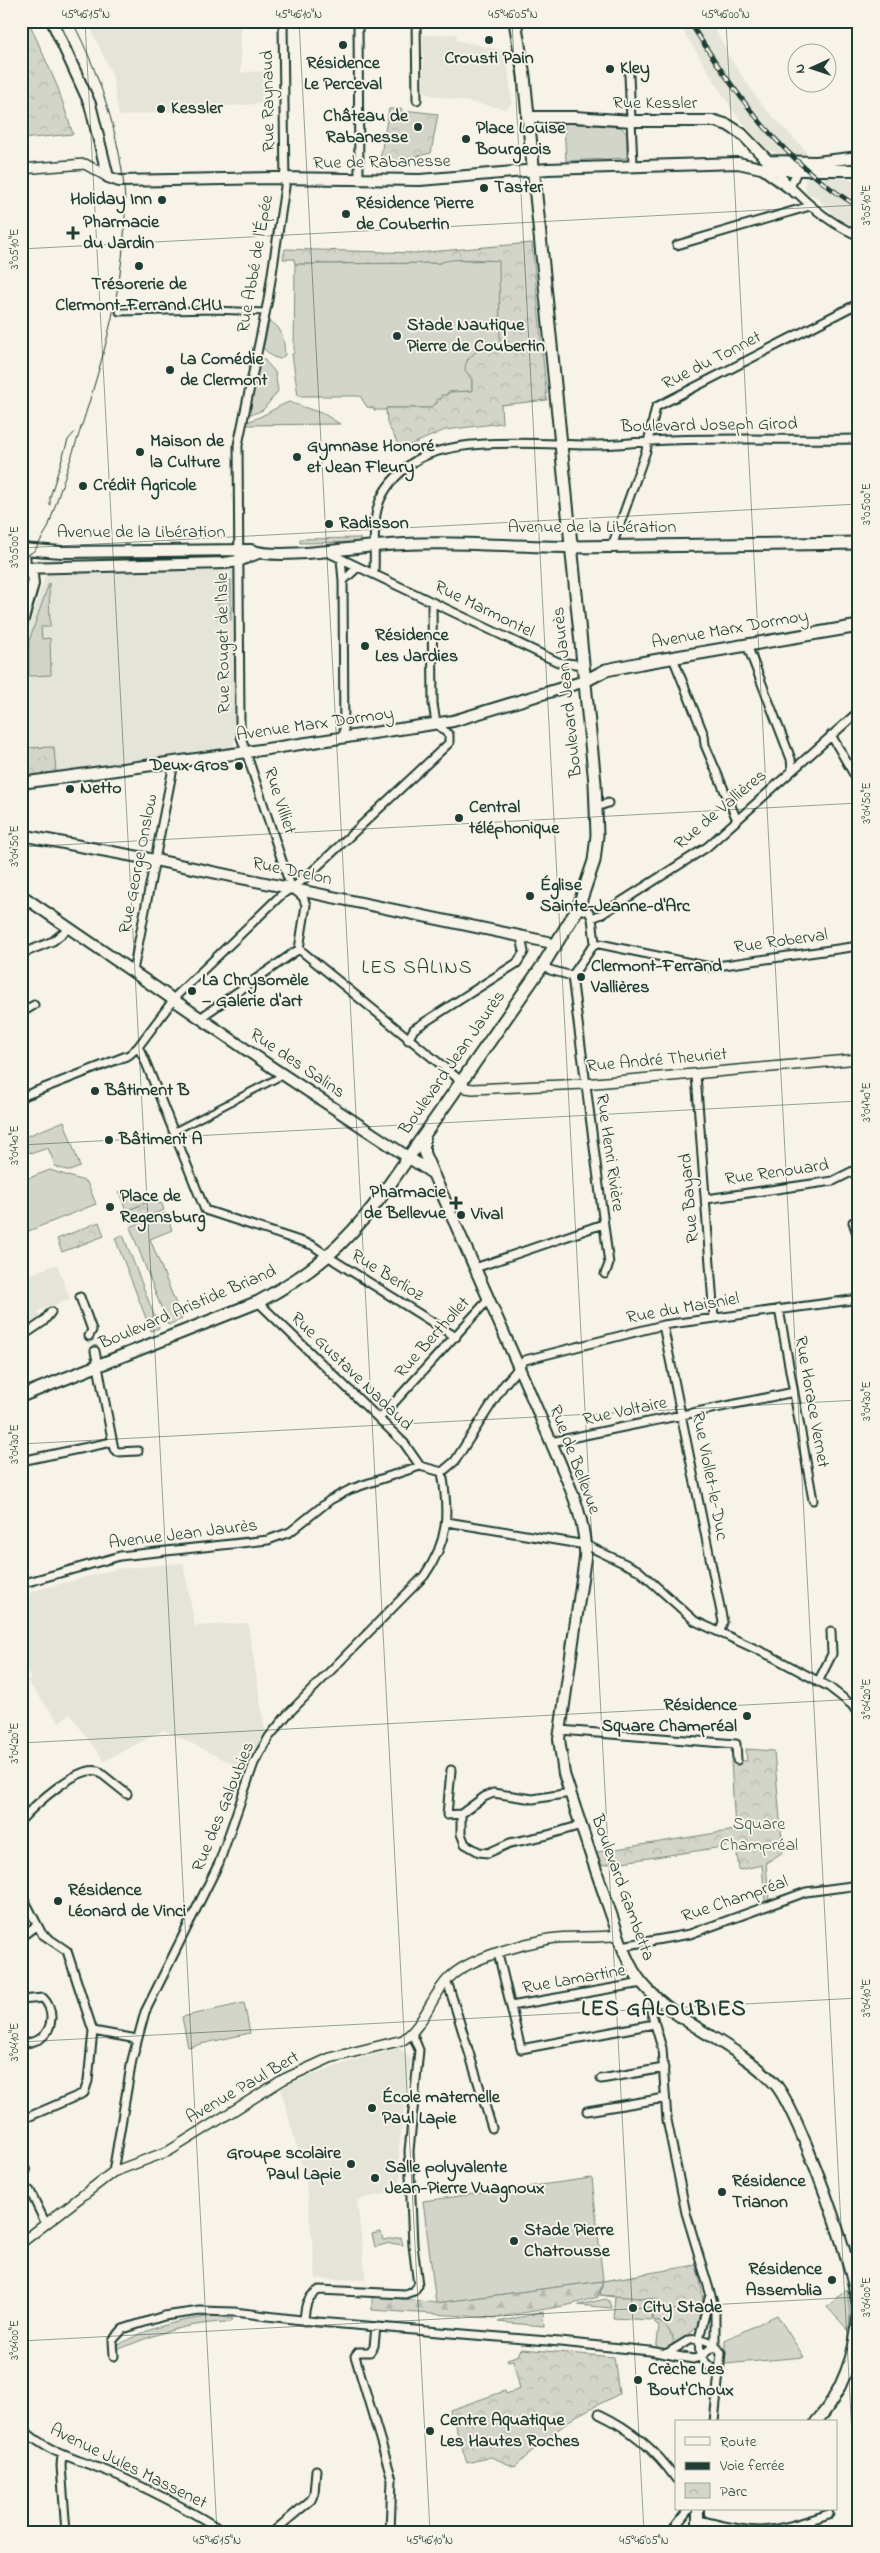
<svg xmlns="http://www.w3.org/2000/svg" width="880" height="2553" font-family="'Indie Flower',sans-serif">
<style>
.built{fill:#e5e4d9}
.green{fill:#d3d5ca;stroke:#79897f}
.forest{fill:url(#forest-firs);stroke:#79897f}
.park{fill:url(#park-crowns);stroke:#79897f}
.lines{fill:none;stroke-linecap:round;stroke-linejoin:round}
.minor-tunnel{stroke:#cccfc4;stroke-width:7;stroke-dasharray:7 3.5;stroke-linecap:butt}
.pedestrian-casing{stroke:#1f3d34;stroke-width:9}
.minor-casing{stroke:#1f3d34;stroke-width:11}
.tertiary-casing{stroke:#1f3d34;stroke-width:12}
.secondary-casing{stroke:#1f3d34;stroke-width:14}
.primary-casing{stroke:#1f3d34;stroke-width:15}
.pedestrian{stroke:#f7f3e8;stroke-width:5}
.minor{stroke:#f7f3e8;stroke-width:7}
.tertiary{stroke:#f7f3e8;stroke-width:9}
.secondary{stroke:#f7f3e8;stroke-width:10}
.primary{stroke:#f7f3e8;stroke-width:11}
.tram{stroke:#1f3d34;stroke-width:1}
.rail-casing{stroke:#1f3d34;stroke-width:4.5}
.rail{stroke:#f7f3e8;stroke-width:2.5;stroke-dasharray:8;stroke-linecap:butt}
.ticks{fill:none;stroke:#1f3d34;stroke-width:1;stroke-opacity:0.45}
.poi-dot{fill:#1f3d34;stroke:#f7f3e8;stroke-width:2}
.labels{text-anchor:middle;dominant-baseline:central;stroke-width:4;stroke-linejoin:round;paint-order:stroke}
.poi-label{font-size:18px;font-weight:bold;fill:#1f3d34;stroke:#f7f3e8;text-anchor:start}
.street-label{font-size:18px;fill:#1f3d34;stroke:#f7f3e8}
.park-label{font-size:18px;fill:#435b52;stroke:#f7f3e8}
.quarter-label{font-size:20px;letter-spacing:1px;fill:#1f3d34;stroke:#f7f3e8}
.district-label{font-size:22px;font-weight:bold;letter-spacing:1px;fill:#1f3d34;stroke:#f7f3e8}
.neatline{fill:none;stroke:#1f3d34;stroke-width:2}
.ticks-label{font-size:12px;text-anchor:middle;fill:#1f3d34}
</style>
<defs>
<pattern id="forest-firs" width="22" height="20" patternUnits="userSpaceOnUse" patternTransform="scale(1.25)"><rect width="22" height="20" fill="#d3d5ca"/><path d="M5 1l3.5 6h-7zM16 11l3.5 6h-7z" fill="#b5b8ae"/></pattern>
<pattern id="park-crowns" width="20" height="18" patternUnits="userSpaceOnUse" patternTransform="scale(1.25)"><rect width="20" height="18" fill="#d3d5ca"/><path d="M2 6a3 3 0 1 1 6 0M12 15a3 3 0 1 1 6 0" fill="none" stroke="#b5b8ae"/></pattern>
</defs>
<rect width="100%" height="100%" fill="#f7f3e8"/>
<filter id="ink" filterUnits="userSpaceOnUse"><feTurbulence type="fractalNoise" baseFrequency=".02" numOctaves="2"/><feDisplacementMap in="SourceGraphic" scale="10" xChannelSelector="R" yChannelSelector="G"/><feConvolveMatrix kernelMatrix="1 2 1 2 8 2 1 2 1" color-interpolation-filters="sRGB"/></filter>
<g filter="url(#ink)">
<path class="built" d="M87,21H241V73L263,71L265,103L119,116L112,74Z
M677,21H709L727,50L725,51L762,105L807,152L804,156L781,155L766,149L733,111Z
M457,34L456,40L506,51L512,103L506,109L430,95L424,91L423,35Z
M805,174L841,175L859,184V229L838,219L815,196L806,194Z
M228,567L233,569L235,577L234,747L21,780V653L45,576L49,572Z
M57,1264L70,1299L38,1311L41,1318L21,1326V1266L26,1276Z
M183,1563L195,1626L248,1623L265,1731L245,1770L164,1730L104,1761L70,1714L59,1722L27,1681L31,1678L21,1664V1599L33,1591L117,1569Z
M399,2048L411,2059L399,2148L401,2190L357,2200L366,2280L316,2279L306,2181L281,2089L291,2083L349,2062Z"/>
<path class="green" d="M564,123L621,127L627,134V158L566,161Z
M451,258L464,261L507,260V349L483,346L467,360L472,380V391L449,392L430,408H387L386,410H374V408L367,407L360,396H298L292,354L294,353L295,264L440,263Z
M269,322C283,325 284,343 285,355L280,359L273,357L263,348Z
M261,356L275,372L278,391L263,410L253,414L247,413Z
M289,402L324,414L340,424L243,425V423C263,418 271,409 289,402Z
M360,538V542L300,543V539Z
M221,544V548L67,549V546Z
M49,583L50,627H41L42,639L50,638L51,675L29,676V641Z
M64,1121L80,1167L70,1171L56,1167L48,1148L33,1153L21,1150V1128L25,1137Z
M50,1170L87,1182L96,1204L21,1234V1181Z
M119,1191L150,1201L126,1211Z
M166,1213L172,1230L150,1239L182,1319L168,1325L130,1227Z
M123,1235L159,1328L151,1331L115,1238Z
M244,2003L250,2033L188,2047L182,2017Z
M592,2178L603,2281L646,2274L698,2318L692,2332L672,2345L655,2360L659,2326L653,2321L654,2299L638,2298L653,2299L651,2320L613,2318L615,2297L600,2295L603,2281L436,2303L423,2201Z
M381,2232L383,2240L401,2237L403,2245L390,2243L375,2247L372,2234Z
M847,2289L850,2316L849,2331L827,2307Z
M606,2299L609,2301L611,2308L578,2305Z
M543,2312L544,2326L498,2322Z
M777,2315L804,2357L725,2364V2340Z
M217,2316L233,2319L231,2322C190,2322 155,2334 117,2350V2346C147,2327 183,2319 217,2316Z"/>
<path class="forest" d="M603,2281L598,2297L569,2305L494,2318L372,2310V2295L436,2303Z"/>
<path class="park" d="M21,21L29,22L58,88L73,134L21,139Z
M389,109H402L401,115L412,111L438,114L431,153L379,165Z
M532,243L547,400L501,405L502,423L445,430L401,449L387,423L386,408H429L437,403V399H441V395H447L449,392L472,391V380L465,370C465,353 486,346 500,342L499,261C485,260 451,257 440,263L295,264L294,259H283L285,249L416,253Z
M218,580H231V620H218Z
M54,747L56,773L21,778V748Z
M151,1201L162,1204L164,1210L131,1223L126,1211Z
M99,1222L104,1236L62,1252L57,1239Z
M746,1749L774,1751L783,1852L766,1863L769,1900L765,1902L762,1865L739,1870L736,1845L602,1865L597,1852L735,1830L731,1760L747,1761Z
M696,2265C701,2283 710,2316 693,2331C687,2336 679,2340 673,2344C671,2330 666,2323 652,2320L654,2299L600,2295L603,2281Z
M522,2349L614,2357L619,2394L576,2416L543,2441L515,2467L491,2457L467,2463L450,2410L505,2391L506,2394L520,2389L513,2360L508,2361L507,2359L519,2355V2352Z"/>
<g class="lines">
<path class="minor-tunnel" d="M89,1336L95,1351"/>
<defs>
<path id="pedestrian" d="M119,312L214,310L265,312
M173,1132L283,1075"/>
<path id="minor" d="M358,21L359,180
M416,21L417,100
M629,75L633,164
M774,168C799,197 824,221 859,236
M761,169L794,193
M790,187L798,169
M677,245L810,206
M612,546L646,451L656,407L859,303
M327,552L558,662L584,665
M341,559L343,581L344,738
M374,574C376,523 366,497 412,463C449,436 538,444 583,445C612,446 641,441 670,440C733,438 796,440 859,439
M343,581L358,567
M747,645L791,759L792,769
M673,658L704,735L705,745L737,820
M831,735L859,783
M596,807L608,803
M592,918L602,914L707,847L859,711
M595,943L710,967L859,946
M299,949L461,1081
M21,954L53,941L69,928
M543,965L550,970L572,976
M133,971L174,763
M572,976L609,1264L605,1274
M572,976L595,943L592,918L589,912L578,908
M21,1013L34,1005
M200,1018L299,949L306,905L303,897L292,888L287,876L241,737L240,721L238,445L268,300L285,187L283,21
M408,1040L414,1029L517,963L524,952L521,937
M138,1047L144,1058L205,1210L312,1245L335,1261L456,1337
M696,1075L714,1318
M21,1097L129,1055L138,1047L177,995L280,896L303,880L449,743V735L436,723L433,704L432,602
M706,1199L833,1181L859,1168
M853,1222L859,1240
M475,1268L603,1224
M80,1297L92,1330L89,1336
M258,1302L404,1443L420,1466
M779,1309L813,1500
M663,1325L723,1622L720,1632
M21,1337L43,1322L51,1312
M95,1351L114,1449L117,1452L138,1451
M379,1419L489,1299
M551,1442L794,1392
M21,1461L112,1442
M447,1522L586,1545L638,1570L695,1621L773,1657L829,1687L852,1705L859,1715
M21,1584L120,1556L268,1540L290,1532L330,1500L351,1489L420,1466L442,1472L455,1461L503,1386L525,1360L663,1325L859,1299
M818,1682L832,1654L831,1631
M560,1730L736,1744L737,1760
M451,1770L447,1815L461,1814
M570,1793L533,1799L493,1793L484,1797L461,1814V1834L465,1844L479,1852L488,1853L510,1843L548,1835L581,1825
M21,1820C35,1805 76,1766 98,1771L127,1794
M21,1893L42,1934L67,1951L93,2031L137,2039
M21,1937L37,1925
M622,1946L690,1934L806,1892L859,1885
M498,1953L521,2049L654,2024
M445,1982L449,1987L492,2128
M21,2000L43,1998C54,2009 54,2028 41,2038C36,2042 27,2043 21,2044
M511,2006L642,1983
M601,2079L664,2068
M587,2111L665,2098
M21,2120L84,2093L88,2081L93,2031
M21,2161L26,2171
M113,2172L132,2060L145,2012L219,1863L254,1763L269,1737L287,1715L424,1576C449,1541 449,1513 442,1472
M30,2191L46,2224
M304,2321C305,2307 306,2297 319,2290L405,2294L414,2291L418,2285L413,2245L409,2151L419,2050L412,2033
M376,2327L374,2346L370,2352H358L355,2356L392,2479L390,2532
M666,2354L689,2340L699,2339L709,2297
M114,2356L113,2340L123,2329L164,2316L200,2311L234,2312L318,2322L560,2342L650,2351L693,2359L700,2357L715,2345V2309L686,2213L667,2120L662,2048L651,2011L657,1998
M599,2414C631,2429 656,2450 676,2479
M714,2422L721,2353C715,2344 709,2340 699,2339L700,2357L718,2375
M21,2427C46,2454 87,2462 119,2476C154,2492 192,2511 224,2532
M62,2454L61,2466L66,2532
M698,2520C718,2524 739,2531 760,2531C783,2530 807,2521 829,2514
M273,2532L311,2500L314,2493L316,2470
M671,2532L689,2509"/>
<path id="tertiary" d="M21,169L85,164L108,177
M461,1081L466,1088L473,1089L584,1084L859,1059
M21,2243L113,2172L169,2151L284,2079L330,2058L403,2040C425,2025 431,1995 450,1977C470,1958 522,1944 549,1939C572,1935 595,1939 618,1935"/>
<path id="secondary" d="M52,21L90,104L108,177L119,181L275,178L420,180L548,169L738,163L770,170H859
M527,117H575L632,121H715L728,125L742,134L768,161L816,162L859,157
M21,549L62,552L251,550C274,560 349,548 376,546C441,539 507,547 572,547
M21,568L225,563L238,561L258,553
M21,626L33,584L32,575L25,568L24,548
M21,783L247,752L453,721L585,681
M21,835L155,860L548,942L555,947
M21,895L270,1066L432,1173
M424,1136V1153C466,1249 510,1345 551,1442C566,1478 587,1518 585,1558L559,1739L564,1774C579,1820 594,1865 610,1911C619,1936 625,1962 642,1983C678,2026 737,2043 775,2084C798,2109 860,2280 858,2314C857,2352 841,2395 816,2422
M698,2532V2509"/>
<path id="primary" d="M572,547L859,543
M585,681L606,670L641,663L859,626
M21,1396L258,1302C312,1273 343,1247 380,1198L543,965L578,908L594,861L597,835L595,783L524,76L515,21"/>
</defs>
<use href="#pedestrian" class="pedestrian-casing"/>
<use href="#minor" class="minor-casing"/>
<use href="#tertiary" class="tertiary-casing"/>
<use href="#secondary" class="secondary-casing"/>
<use href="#primary" class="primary-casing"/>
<use href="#pedestrian" class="pedestrian"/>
<use href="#minor" class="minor"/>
<use href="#tertiary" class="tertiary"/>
<use href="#secondary" class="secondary"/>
<use href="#primary" class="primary"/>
<path class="tram" d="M50,505V497L68,440L74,433
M21,560L35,550L48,528C80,427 122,324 125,217C127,156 101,75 72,21"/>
<defs>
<path id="rail" d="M689,21C736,95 781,161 859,207"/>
</defs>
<use href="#rail" class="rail-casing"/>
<use href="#rail" class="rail"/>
</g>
</g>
<path class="ticks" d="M85,21L217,2532M299,21L430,2532M512,21L644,2532M726,21L857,2532M21,249L859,205M21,548L859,504M21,847L859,803M21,1145L859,1101M21,1444L859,1400M21,1743L859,1699M21,2042L859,1998M21,2341L859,2297"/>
<g class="poi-dot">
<circle cx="489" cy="40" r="5"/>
<circle cx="343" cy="45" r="5"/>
<circle cx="610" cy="69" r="5"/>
<circle cx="161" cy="109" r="5"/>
<circle cx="418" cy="127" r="5"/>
<circle cx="466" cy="139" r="5"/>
<circle cx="484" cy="188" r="5"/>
<circle cx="162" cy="200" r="5"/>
<circle cx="346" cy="214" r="5"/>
<path d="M70.5 225.5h5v5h5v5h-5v5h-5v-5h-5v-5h5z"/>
<circle cx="139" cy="266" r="5"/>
<circle cx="397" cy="336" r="5"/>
<circle cx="170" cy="370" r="5"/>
<circle cx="140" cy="452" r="5"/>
<circle cx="297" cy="457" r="5"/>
<circle cx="83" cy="486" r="5"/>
<circle cx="329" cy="524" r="5"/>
<circle cx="365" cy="646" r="5"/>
<circle cx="239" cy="766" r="5"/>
<circle cx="70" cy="789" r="5"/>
<circle cx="459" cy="818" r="5"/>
<circle cx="530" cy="896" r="5"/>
<circle cx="581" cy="977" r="5"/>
<circle cx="192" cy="991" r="5"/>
<circle cx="95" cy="1091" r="5"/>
<circle cx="109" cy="1140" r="5"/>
<path d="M453.5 1195.5h5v5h5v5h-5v5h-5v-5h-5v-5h5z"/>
<circle cx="110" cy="1207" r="5"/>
<circle cx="461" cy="1215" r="5"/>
<circle cx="747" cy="1716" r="5"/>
<circle cx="58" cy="1901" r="5"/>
<circle cx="372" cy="2108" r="5"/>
<circle cx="351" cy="2164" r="5"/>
<circle cx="375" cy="2178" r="5"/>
<circle cx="722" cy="2192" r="5"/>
<circle cx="514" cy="2241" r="5"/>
<circle cx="832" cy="2280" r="5"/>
<circle cx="633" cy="2308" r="5"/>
<circle cx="638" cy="2380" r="5"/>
<circle cx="430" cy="2431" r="5"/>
</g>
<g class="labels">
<g class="poi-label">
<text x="489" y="59" text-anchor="middle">Crousti Pain</text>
<text x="343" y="64" text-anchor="middle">Résidence<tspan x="343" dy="21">Le Perceval</tspan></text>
<text x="620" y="69">Kley</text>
<text x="171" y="109">Kessler</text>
<text x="408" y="117" text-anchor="end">Château de<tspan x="408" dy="21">Rabanesse</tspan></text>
<text x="476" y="129">Place Louise<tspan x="476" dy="21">Bourgeois</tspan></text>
<text x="494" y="188">Taster</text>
<text x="152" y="200" text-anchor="end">Holiday Inn</text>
<text x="356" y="204">Résidence Pierre<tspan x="356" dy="21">de Coubertin</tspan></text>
<text x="83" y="223">Pharmacie<tspan x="83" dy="21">du Jardin</tspan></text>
<text x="139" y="285" text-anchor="middle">Trésorerie de<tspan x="139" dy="21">Clermont-Ferrand CHU</tspan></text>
<text x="407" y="326">Stade Nautique<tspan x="407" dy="21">Pierre de Coubertin</tspan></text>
<text x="180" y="360">La Comédie<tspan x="180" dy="21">de Clermont</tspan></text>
<text x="150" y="442">Maison de<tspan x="150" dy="21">la Culture</tspan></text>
<text x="307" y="447">Gymnase Honoré<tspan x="307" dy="21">et Jean Fleury</tspan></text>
<text x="93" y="486">Crédit Agricole</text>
<text x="339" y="524">Radisson</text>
<text x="375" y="636">Résidence<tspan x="375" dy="21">Les Jardies</tspan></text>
<text x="229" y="766" text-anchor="end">Deux Gros</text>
<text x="80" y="789">Netto</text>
<text x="469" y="808">Central<tspan x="469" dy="21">téléphonique</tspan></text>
<text x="540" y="886">Église<tspan x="540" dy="21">Sainte-Jeanne-d'Arc</tspan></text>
<text x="591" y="967">Clermont-Ferrand<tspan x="591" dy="21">Vallières</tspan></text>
<text x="202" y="981">La Chrysomèle<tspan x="202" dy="21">— Galerie d'art</tspan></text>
<text x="105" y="1091">Bâtiment B</text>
<text x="119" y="1140">Bâtiment A</text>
<text x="446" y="1193" text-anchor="end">Pharmacie<tspan x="446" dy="21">de Bellevue</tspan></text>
<text x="120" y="1197">Place de<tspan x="120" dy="21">Regensburg</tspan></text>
<text x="471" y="1215">Vival</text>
<text x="737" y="1706" text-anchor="end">Résidence<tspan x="737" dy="21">Square Champréal</tspan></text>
<text x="68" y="1891">Résidence<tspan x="68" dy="21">Léonard de Vinci</tspan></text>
<text x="382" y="2098">École maternelle<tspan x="382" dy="21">Paul Lapie</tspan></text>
<text x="341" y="2154" text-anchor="end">Groupe scolaire<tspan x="341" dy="21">Paul Lapie</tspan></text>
<text x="385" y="2168">Salle polyvalente<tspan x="385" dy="21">Jean-Pierre Vuagnoux</tspan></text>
<text x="732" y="2182">Résidence<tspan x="732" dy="21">Trianon</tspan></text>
<text x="524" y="2231">Stade Pierre<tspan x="524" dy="21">Chatrousse</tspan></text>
<text x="822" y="2270" text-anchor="end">Résidence<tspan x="822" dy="21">Assemblia</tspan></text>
<text x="643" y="2308">City Stade</text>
<text x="648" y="2370">Crèche Les<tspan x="648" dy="21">Bout'Choux</tspan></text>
<text x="440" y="2421">Centre Aquatique<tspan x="440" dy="21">Les Hautes Roches</tspan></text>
</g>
<g class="street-label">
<text transform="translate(269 101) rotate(-91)">Rue Raynaud</text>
<text x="655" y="104">Rue Kessler</text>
<text transform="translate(382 163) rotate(-1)">Rue de Rabanesse</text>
<text transform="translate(256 264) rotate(-80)">Rue Abbé de l'Épée</text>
<text transform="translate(712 361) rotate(-27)">Rue du Tonnet</text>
<text transform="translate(709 426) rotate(-1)">Boulevard Joseph Girod</text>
<text x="592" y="528">Avenue de la Libération</text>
<text x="141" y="533">Avenue de la Libération</text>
<text transform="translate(484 610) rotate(26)">Rue Marmontel</text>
<text transform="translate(730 630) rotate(-10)">Avenue Marx Dormoy</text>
<text transform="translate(224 643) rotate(-91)">Rue Rouget de l'Isle</text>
<text transform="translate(568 692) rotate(-96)">Boulevard Jean Jaurès</text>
<text transform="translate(315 725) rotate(-8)">Avenue Marx Dormoy</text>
<text transform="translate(279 801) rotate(72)">Rue Villiet</text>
<text transform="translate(721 810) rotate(-40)">Rue de Vallières</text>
<text transform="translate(139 864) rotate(-79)">Rue George Onslow</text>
<text transform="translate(292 872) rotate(12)">Rue Drelon</text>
<text transform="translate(781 942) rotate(-8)">Rue Roberval</text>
<text transform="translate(657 1061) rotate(-5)">Rue André Theuriet</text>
<text transform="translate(453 1063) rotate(-55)">Boulevard Jean Jaurès</text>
<text transform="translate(297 1064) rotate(34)">Rue des Salins</text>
<text transform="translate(609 1153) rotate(82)">Rue Henri Rivière</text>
<text transform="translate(777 1173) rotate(-8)">Rue Renouard</text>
<text transform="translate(690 1198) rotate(-95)">Rue Bayard</text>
<text transform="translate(387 1276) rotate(32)">Rue Berlioz</text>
<text transform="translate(188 1308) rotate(-23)">Boulevard Aristide Briand</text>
<text transform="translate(683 1309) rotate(-10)">Rue du Maisniel</text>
<text transform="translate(433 1338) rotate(-48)">Rue Berthollet</text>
<text transform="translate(351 1372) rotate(44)">Rue Gustave Nadaud</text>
<text transform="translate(811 1402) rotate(80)">Rue Horace Vernet</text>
<text transform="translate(625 1412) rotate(-12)">Rue Voltaire</text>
<text transform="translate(574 1460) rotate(69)">Rue de Bellevue</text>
<text transform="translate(709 1476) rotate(79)">Rue Viollet-le-Duc</text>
<text transform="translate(183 1535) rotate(-7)">Avenue Jean Jaurès</text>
<text transform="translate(224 1807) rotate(-68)">Rue des Galoubies</text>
<text transform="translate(622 1888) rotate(70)">Boulevard Gambetta</text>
<text transform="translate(735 1900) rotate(-19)">Rue Champréal</text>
<text transform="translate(574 1980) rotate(-10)">Rue Lamartine</text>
<text transform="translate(243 2088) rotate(-30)">Avenue Paul Bert</text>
<text transform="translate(128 2467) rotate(26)">Avenue Jules Massenet</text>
</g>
<g class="park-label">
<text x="759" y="1825">Square<tspan x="759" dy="21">Champréal</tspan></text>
</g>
<g class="quarter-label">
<text x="417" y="968">LES SALINS</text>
</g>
<g class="district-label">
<text x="664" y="2010">LES GALOUBIES</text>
</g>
</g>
<rect width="880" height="2553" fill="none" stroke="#f7f3e8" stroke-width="55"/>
<rect x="675" y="2420" width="162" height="90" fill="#f7f3e8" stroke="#a1aaa0"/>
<rect x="685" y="2437" width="25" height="8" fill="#f7f3e8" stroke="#a1aaa0"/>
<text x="720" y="2446" font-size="15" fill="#1f3d34">Route</text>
<rect x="685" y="2462" width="25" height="8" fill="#1f3d34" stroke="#a1aaa0"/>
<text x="720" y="2470" font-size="15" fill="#1f3d34">Voie ferrée</text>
<rect x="685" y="2483" width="25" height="15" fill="url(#park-crowns)" stroke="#a1aaa0"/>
<text x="720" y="2496" font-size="15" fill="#1f3d34">Parc</text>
<g transform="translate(812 68) rotate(267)"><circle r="24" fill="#f7f3e8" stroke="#a1aaa0"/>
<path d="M0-4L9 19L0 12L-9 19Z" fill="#1f3d34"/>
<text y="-8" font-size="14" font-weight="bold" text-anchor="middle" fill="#1f3d34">N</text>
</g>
<rect x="28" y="28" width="824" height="2498" class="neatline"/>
<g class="ticks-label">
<text x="86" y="18">45°46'15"N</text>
<text x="299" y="18">45°46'10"N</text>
<text x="513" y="18">45°46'05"N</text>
<text x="726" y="18">45°46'00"N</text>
<text transform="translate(866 205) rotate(-90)" y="4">3°05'10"E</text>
<text transform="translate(14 249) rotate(-90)" y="4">3°05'10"E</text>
<text transform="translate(866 504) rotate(-90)" y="4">3°05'00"E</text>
<text transform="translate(14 547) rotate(-90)" y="4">3°05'00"E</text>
<text transform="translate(866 803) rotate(-90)" y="4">3°04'50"E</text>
<text transform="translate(14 846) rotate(-90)" y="4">3°04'50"E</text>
<text transform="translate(866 1102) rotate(-90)" y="4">3°04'40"E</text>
<text transform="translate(14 1145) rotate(-90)" y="4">3°04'40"E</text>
<text transform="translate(866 1401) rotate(-90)" y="4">3°04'30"E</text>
<text transform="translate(14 1444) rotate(-90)" y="4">3°04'30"E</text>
<text transform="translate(866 1699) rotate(-90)" y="4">3°04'20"E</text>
<text transform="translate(14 1743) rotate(-90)" y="4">3°04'20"E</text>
<text transform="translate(866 1998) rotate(-90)" y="4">3°04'10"E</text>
<text transform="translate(14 2042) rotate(-90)" y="4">3°04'10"E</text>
<text transform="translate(866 2297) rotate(-90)" y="4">3°04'00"E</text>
<text transform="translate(14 2340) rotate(-90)" y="4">3°04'00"E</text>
<text x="217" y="2544">45°46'15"N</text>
<text x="430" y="2544">45°46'10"N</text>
<text x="644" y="2544">45°46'05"N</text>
</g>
</svg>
